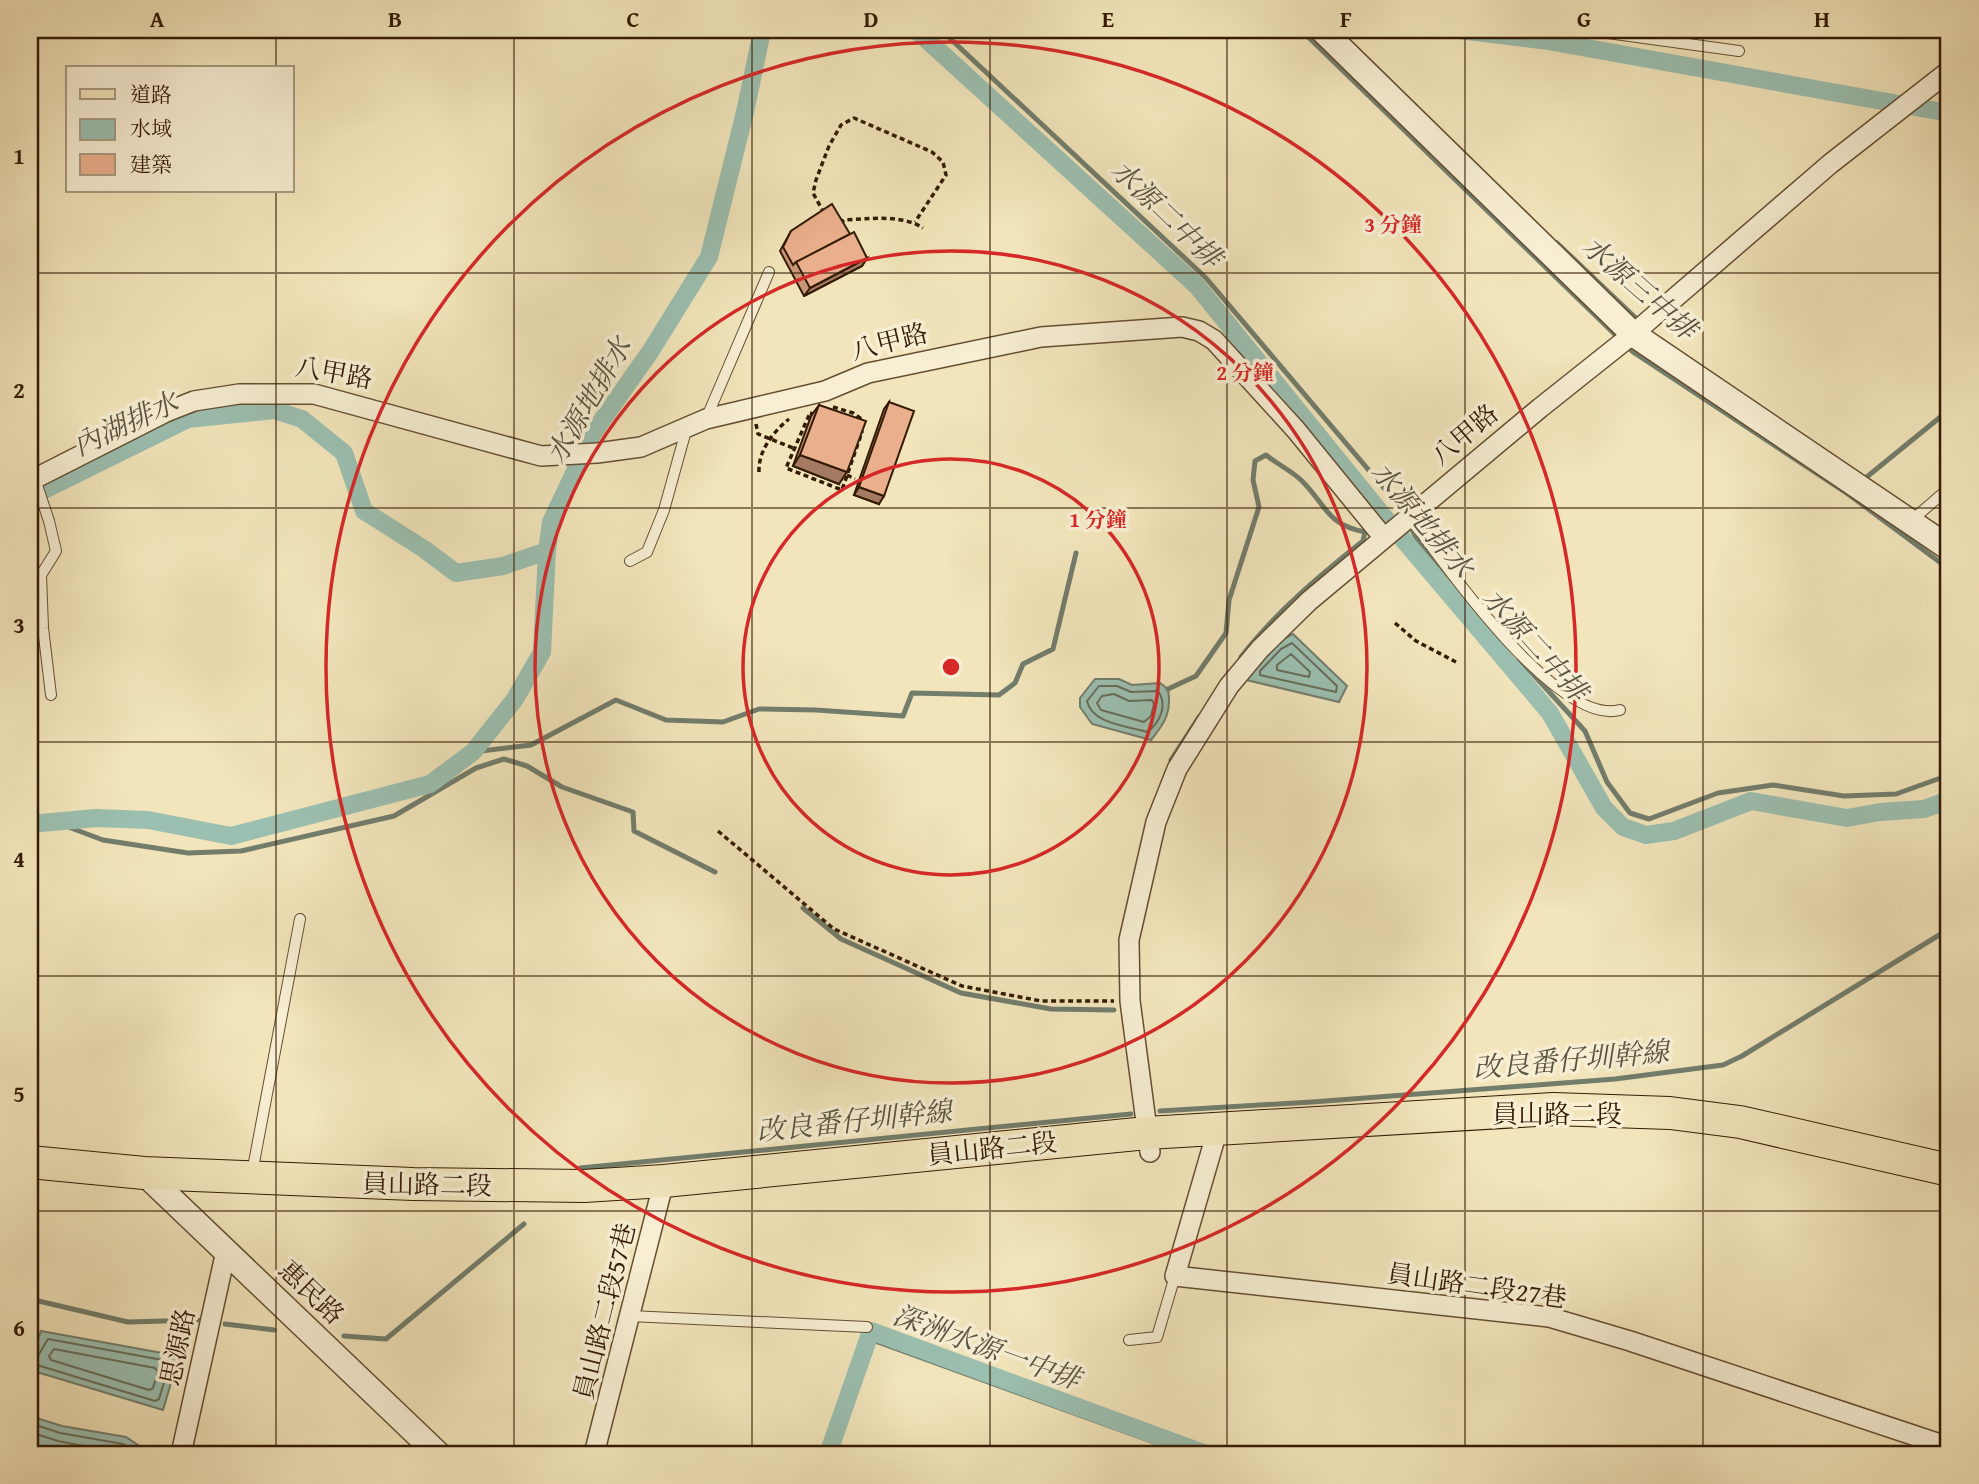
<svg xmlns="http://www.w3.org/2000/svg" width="1979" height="1484" font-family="'Gentium Book Plus','Noto Serif TC',serif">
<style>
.water{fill:#9bbfb0;stroke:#727d6c;stroke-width:2}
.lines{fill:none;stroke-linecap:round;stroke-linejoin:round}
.shore{stroke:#686d5a;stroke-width:2}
.stream{stroke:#727d6c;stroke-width:5}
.canal{stroke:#9bbfb0;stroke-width:18}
.service-casing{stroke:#644e32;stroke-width:12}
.minor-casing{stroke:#644e32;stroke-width:22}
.tertiary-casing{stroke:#644e32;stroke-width:27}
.primary-casing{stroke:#341b05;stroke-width:34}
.path{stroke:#341b05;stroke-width:3.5;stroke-dasharray:5 3.5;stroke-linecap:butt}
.service{stroke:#f7eed3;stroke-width:10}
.minor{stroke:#f7eed3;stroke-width:19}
.tertiary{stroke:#f7eed3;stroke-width:24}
.primary{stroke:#f2e5bb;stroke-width:32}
.wall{fill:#c99678;stroke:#341b05;stroke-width:2}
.shaded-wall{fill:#a47a62;stroke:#341b05;stroke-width:2}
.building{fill:#eaaf8c;stroke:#341b05;stroke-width:2}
.grid{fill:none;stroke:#341b05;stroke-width:2;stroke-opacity:0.55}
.ring{fill:none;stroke:#d62828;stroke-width:3.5}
.labels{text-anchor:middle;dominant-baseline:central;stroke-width:7;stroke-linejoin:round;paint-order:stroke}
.street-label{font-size:26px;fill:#341b05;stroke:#f7eed3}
.water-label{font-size:28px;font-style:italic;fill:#585441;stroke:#f7eed3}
.centre{fill:#d62828;stroke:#f7eed3;stroke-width:3.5}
.ring-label{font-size:21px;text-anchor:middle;font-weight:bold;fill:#d62828;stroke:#f7eed3;stroke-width:7;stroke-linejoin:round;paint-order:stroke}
.neatline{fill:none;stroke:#341b05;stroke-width:2.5}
.grid-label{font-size:23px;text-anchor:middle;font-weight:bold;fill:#341b05}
</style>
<rect width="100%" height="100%" fill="#f2e5bb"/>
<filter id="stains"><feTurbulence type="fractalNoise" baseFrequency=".00286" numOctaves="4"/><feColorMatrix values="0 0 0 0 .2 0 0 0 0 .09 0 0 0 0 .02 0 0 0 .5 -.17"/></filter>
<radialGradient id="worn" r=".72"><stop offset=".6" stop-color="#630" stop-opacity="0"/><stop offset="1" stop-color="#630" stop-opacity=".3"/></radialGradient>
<path class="water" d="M1293,634L1347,686L1339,702L1242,679L1276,643Z
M1095,679H1119L1132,685L1160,683L1168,689C1172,712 1165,723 1151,740L1092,724L1080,707V698Z
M41,1331L179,1356L163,1410L30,1370V1361Z
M30,1416L62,1426L126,1437L151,1454H30Z"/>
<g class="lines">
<path class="shore" d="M1292,643L1337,686L1336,692L1260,675V671L1281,649Z
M1291,654L1310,672L1309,677L1277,670V665Z
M1099,686H1117L1131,692L1158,691C1168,705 1160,723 1147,732C1127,726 1092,724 1087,701Z
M1114,694L1129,701L1152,700L1154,704L1151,716L1144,722L1101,710L1097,703L1102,696Z
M48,1339L168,1361L169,1365L159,1399L155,1401L37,1365L35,1361Z
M54,1349L155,1368L158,1372L153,1388L149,1390L51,1360L49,1356Z
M30,1423L60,1433L123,1444L139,1454
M30,1432L58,1441L123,1454"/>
<path class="stream" d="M941,30L1206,278L1400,507L1404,515
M1301,30L1633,352L1848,494L1949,569
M1557,243L1641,323
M188,419L217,406
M1863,480L1949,410
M1383,519L1385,518
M1409,524L1420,545L1457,588
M1519,659L1585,731L1607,782L1630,813L1649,819L1718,793L1773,785L1844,796L1896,794L1949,775
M1168,689L1196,676L1226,633L1229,600L1259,507L1253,480L1255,461L1266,455C1277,464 1292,471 1302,481C1327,506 1326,524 1365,532L1363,541C1319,576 1275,613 1241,657
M473,752L531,745L616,700L666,720L723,722L759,709L816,710L903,716L912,693L999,695L1015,683L1023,664L1053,649L1076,553
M1171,760L1199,717
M55,822L103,840L188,853L241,851L394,816L476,768L504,759L527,766L562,787L633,812L634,831L715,872
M803,908L841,939L961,993L1051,1009L1114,1010
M1160,1111L1312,1102L1615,1079L1723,1065L1742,1056L1949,929
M580,1168L1131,1114
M30,1299L128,1322L198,1320
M225,1324L274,1330
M344,1336L386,1339L524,1224
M875,1341L1187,1454"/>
<path class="canal" d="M916,30L1197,286L1385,518L1550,713L1604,808L1623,827L1646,835L1674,831L1751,801L1847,818L1880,812L1924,809L1949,800
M1459,30L1548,41L1949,113
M30,497L188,419L274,410L302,419L344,453L364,511L424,549L456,573L503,566L547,551
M30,824L96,818L148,820L231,836L430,784L473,752L515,699L542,652L547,551L551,522L593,433L650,352L709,257L745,112L761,36L765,30
M828,1454L871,1331L1206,1454"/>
<defs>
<path id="service" d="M1586,30L1739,51
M706,419L769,272
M35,479L49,521L56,551L41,575L43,628L51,695
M1410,517C1443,563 1558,727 1620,710
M1911,521L1949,488
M630,561L647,552L664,510L687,427
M252,1173L300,919
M630,1316L867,1327
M1129,1340L1157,1337L1175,1276"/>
<path id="minor" d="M30,481L166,412L194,401L239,394H314L541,456L597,453L641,447L706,419L825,391L868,373L1041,337L1182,327L1199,331L1214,340L1296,430L1384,538
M1218,1128L1175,1276L1549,1317L1630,1341L1949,1447
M1150,1152L1130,1001L1129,940L1156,822L1177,769L1229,686L1260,649L1309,601L1540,408L1633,334L1830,164L1949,71
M181,1454L226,1251
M594,1454L664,1181"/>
<path id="tertiary" d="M1322,30L1633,334L1949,548
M144,1173L438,1454"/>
<path id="primary" d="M30,1162L144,1173L413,1184L584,1186L664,1181L1147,1133L1553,1109L1670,1113L1740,1122L1949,1170"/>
</defs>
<use href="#service" class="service-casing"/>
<use href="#minor" class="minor-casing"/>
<use href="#tertiary" class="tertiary-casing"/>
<use href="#primary" class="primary-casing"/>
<path class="path" d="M824,213L813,193L816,180L829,146L841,125L854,118L932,152L943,162L946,175L915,222
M840,223L844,220C868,219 902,214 923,228
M833,407L853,413L860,418V423
M810,413L862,432L842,490L786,468Z
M756,424L758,434L793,448
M759,472C758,451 773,432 789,419
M847,475L855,479
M1395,623L1416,641L1456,662
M718,831L834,929L962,986L1041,1001H1114"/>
<use href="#service" class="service"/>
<use href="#minor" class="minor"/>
<use href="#tertiary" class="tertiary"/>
<use href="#primary" class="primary"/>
</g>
<path class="wall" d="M791,231L850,234L867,258L862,266L804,296L780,251Z
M889,402L879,504L854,495L884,409Z
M819,405L839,484L793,466L811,416Z"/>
<path class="shaded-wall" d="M867,258L862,266L804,296L810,288Z
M800,455L847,472L839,484L793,466Z
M859,487L884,496L879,504L854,495Z"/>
<path class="building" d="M832,204L850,234L796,262L793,265L783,247L791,231Z
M854,232L867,258L810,288L796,262Z
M889,402L914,411L884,496L859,487Z
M819,405L866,421L847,472L800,455Z"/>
<path class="grid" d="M276,30V68M514,30V1454M752,30V1454M990,30V1454M1227,30V1454M1465,30V1454M1703,30V1454M276,191V1454M30,273H1949M30,508H1949M30,742H1949M30,976H1949M30,1211H1949"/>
<g class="ring">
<circle cx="951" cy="667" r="208"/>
<circle cx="951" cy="667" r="416"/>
<circle cx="951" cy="667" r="625"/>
</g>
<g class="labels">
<g class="street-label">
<text transform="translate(889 341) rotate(-14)">八甲路</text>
<text transform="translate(334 372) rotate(10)">八甲路</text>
<text transform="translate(1464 434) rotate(-40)">八甲路</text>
<text x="1557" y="1113">員山路二段</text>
<text transform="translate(992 1148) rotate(-6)">員山路二段</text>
<text transform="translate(427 1184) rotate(1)">員山路二段</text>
<text transform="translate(1477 1285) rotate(8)">員山路二段27巷</text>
<text transform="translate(312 1292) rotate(44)">惠民路</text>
<text transform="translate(604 1311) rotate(-76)">員山路二段57巷</text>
<text transform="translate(177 1347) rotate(-78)">思源路</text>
</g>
<g class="water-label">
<text transform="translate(1167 213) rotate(44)">水源二中排</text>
<text transform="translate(1640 287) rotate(41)">水源三中排</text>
<text transform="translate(588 400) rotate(-60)">水源地排水</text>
<text transform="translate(125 423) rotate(-25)">內湖排水</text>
<text transform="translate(1423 519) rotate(50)">水源地排水</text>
<text transform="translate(1536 644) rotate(48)">水源二中排</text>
<text transform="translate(1571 1059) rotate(-5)">改良番仔圳幹線</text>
<text transform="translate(854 1120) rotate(-6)">改良番仔圳幹線</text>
<text transform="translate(987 1346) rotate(20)">深洲水源一中排</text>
</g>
</g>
<circle cx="951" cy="667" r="10" class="centre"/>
<g class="ring-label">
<text x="1393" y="232">3 分鐘</text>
<text x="1245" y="380">2 分鐘</text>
<text x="1098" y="527">1 分鐘</text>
</g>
<rect width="1979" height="1484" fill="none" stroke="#f2e5bb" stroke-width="77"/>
<rect x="66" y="66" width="228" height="126" fill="#f7eed3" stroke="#a99a81" stroke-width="2"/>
<rect x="80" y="89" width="35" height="10" fill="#f2e5bb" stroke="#a99a81" stroke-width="2"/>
<text x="130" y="102" font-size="21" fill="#341b05">道路</text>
<rect x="80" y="119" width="35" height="21" fill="#9bbfb0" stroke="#a99a81" stroke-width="2"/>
<text x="130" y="136" font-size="21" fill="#341b05">水域</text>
<rect x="80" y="154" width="35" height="21" fill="#eaaf8c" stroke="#a99a81" stroke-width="2"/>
<text x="130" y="172" font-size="21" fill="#341b05">建築</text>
<rect x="38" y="38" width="1902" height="1408" class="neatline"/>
<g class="grid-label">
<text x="157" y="27">A</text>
<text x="395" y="27">B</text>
<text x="633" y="27">C</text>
<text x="871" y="27">D</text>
<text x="1108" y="27">E</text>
<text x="1346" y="27">F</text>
<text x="1584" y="27">G</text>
<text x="1822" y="27">H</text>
<text x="19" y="164">1</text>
<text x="19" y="398">2</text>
<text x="19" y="633">3</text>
<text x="19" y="867">4</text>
<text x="19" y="1102">5</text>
<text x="19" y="1336">6</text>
</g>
<rect width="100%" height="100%" filter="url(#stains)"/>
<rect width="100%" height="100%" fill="url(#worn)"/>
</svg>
